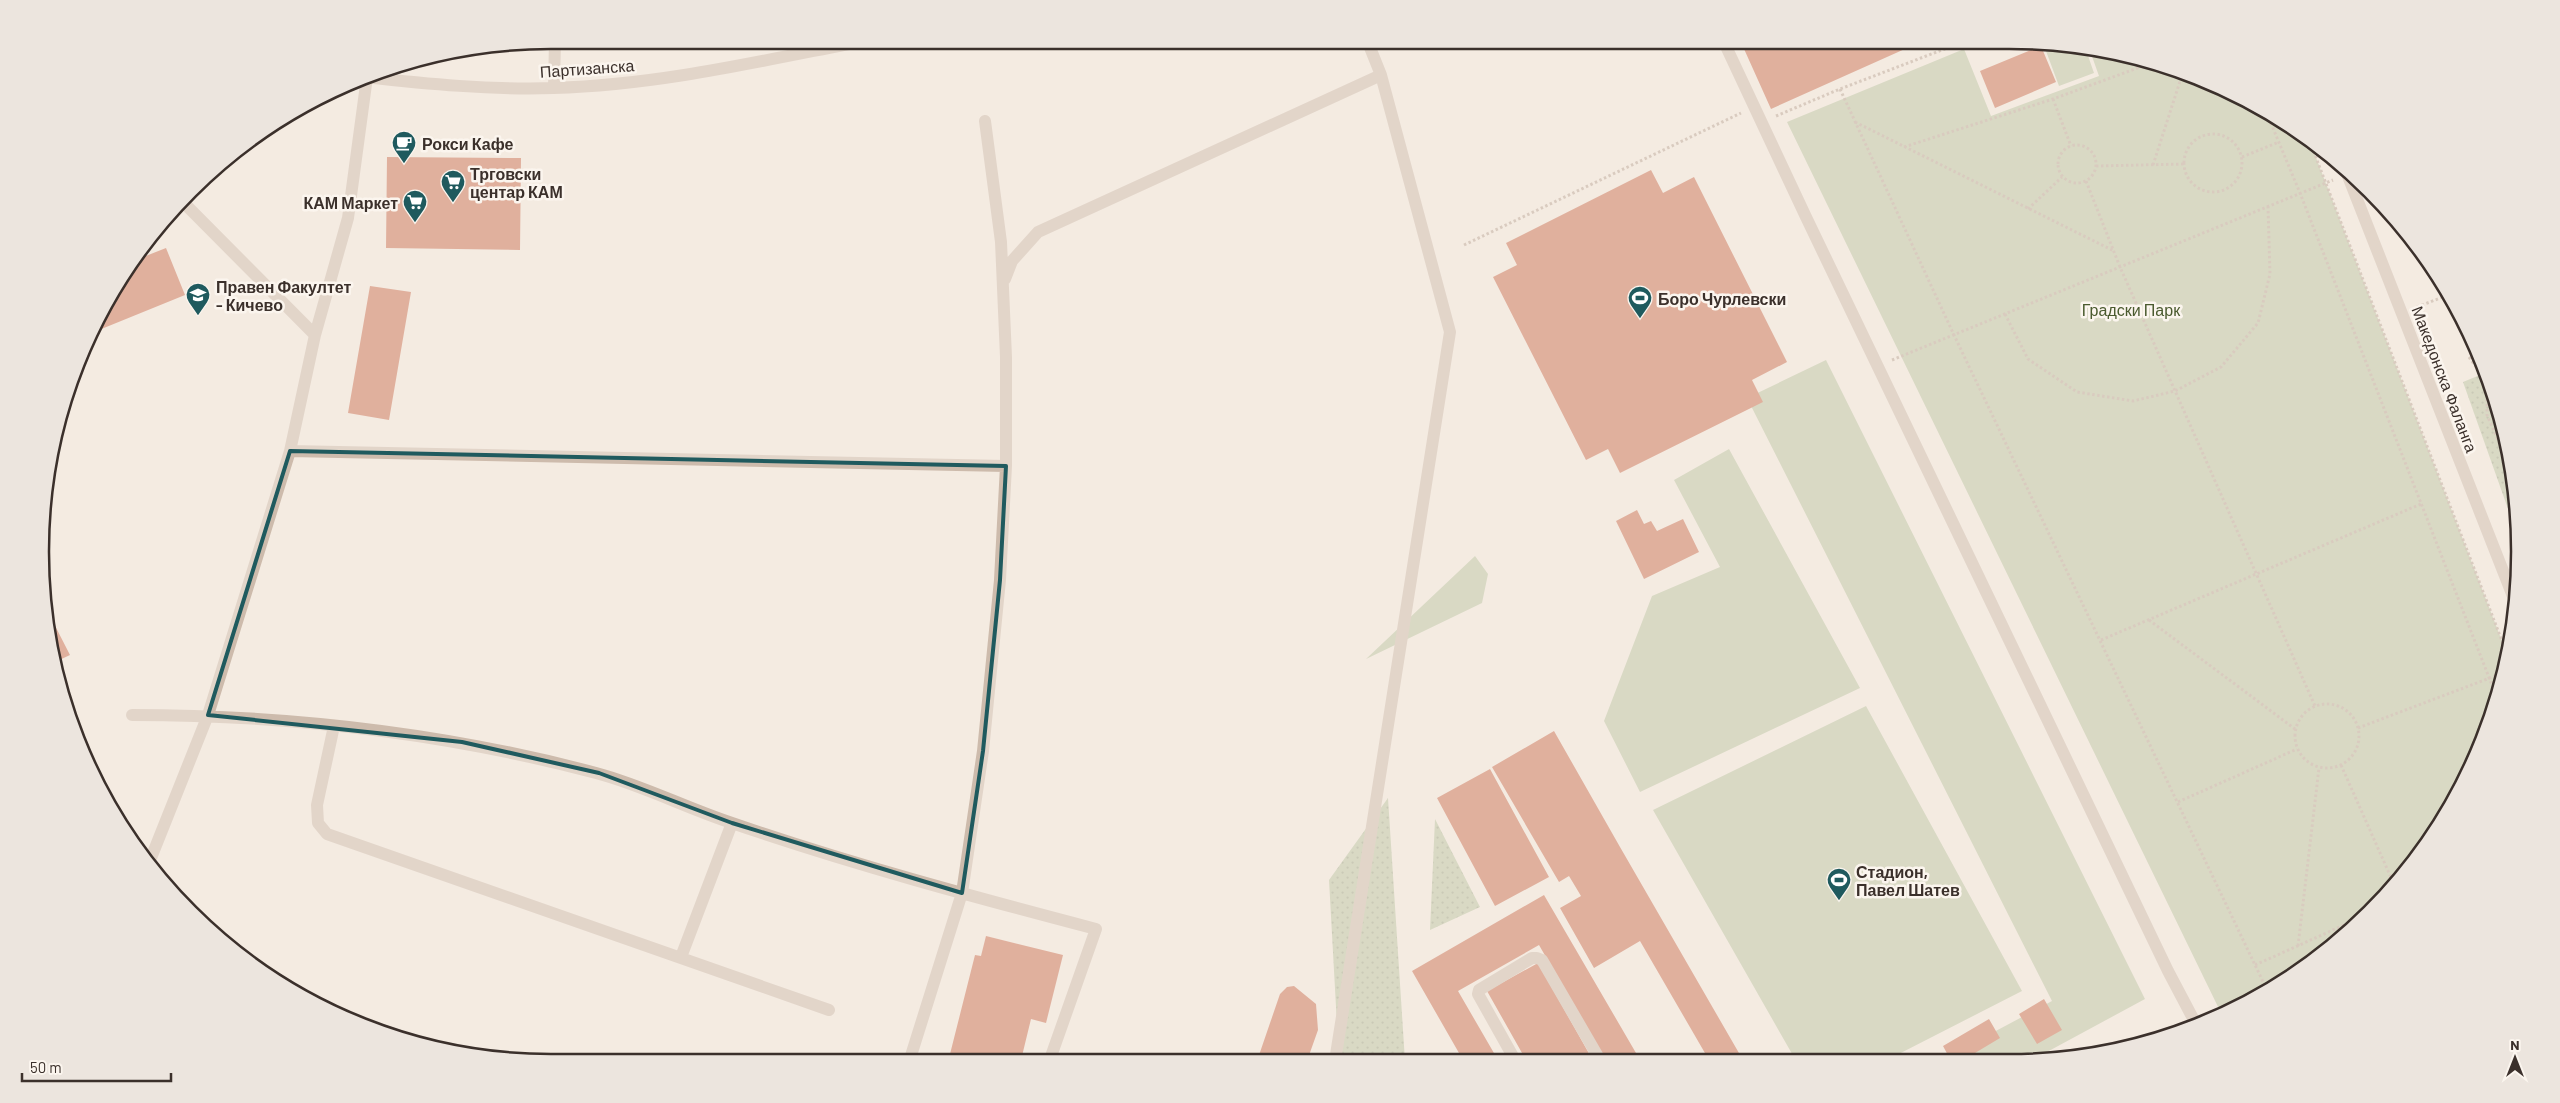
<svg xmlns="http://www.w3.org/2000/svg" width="2560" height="1103" font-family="Barlow,sans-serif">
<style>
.grass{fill:url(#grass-dots)}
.park{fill:#b8c4a0}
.building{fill:#c8694b}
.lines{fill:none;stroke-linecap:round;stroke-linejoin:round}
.path{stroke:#b9a596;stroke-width:3;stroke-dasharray:2.5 2.5;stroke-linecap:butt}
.minor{stroke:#cdbbac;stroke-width:12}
.marked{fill:none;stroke:#1f5a5e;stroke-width:4;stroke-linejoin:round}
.labels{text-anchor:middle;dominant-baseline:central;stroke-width:5;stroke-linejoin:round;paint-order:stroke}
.street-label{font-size:16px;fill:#3b302b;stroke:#fbf5ee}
.poi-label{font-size:16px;font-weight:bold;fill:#3b302b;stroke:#fbf5ee;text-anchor:start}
.park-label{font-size:16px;fill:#4a5a2e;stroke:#fbf5ee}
.rim{fill:none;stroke:#3b302b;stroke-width:2.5}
</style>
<defs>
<pattern id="grass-dots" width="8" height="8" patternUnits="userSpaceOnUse" patternTransform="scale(1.25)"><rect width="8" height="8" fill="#b8c4a0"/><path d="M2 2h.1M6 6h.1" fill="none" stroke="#97a083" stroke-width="1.8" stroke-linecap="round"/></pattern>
</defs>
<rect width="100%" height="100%" fill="#f4ebe1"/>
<path class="grass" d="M2485,373L2503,419L2519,518L2518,537L2463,382Z
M1388,798L1405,1061H1339L1329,880Z
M1435,819L1480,907L1430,930Z"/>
<path class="park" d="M2043,43L2085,47L2094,73L2059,86Z
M2089,48L2108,50L2173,67L2264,109L2310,142L2507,654L2493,716L2434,836L2346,936L2292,977L2222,1015L1787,122L1964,49L1991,116L2099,76Z
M1826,360L2145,999L2034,1059H1968L1962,1049L2052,1001L1747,398Z
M1729,449L1860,688L1640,792L1604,721L1652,596L1720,567L1674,480Z
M1475,556L1488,574L1482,603L1366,659Z
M1866,706L2022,991L1889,1059H1795L1653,810Z"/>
<path class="building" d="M1740,40H1925L1771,109Z
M2041,46L2056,82L1995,108L1980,71Z
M387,157L521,158L520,250L386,248Z
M1651,170L1663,193L1694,177L1787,362L1752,380L1763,402L1620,473L1608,449L1586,460L1493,277L1517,265L1506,243Z
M166,248L185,295L94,332L108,296L133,261Z
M370,286L411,292L389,420L348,413Z
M1637,510L1644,524L1651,521L1657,531L1683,519L1699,552L1644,579L1616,521Z
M48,612L70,655L53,663L46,613Z
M1554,731L1620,847L1743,1060H1709L1640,941L1594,968L1560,908L1581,896L1569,876L1559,882L1492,767Z
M1490,769L1549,877L1495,906L1437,798Z
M1544,895L1636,1053L1624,1060H1605L1539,945L1458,991L1498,1060H1463L1412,971Z
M986,936L1063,955L1046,1023L1031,1019L1022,1056L1015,1054L1012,1062H948L975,955L981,956Z
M1538,963L1591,1057L1586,1060H1526L1487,991Z
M1294,986L1316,1004L1318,1030L1307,1061H1257L1280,994L1287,987Z
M2044,999L2062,1030L2037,1044L2019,1014Z
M1989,1019L2000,1038L1965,1059H1950L1943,1046Z"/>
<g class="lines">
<path class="path" d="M1840,89L1954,335L2267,990
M2053,99L2071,146
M2265,109L2300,193L2497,698
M1776,116L1840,89L1968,40
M1855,122L2114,251
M2184 163a29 29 0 1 1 58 0a29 29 0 1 1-58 0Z
M2310,142L2507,654
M2058 164a19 19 0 1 1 38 0a19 19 0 1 1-38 0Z
M1904,147L2053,99L2154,62
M2242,157L2279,142
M2153,165L2183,72
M2096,166L2184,164
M2086,181L2120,267L2315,706
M2028,209L2062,177
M1464,245L1741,113
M2417,307L2448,295
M2005,314L2028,359L2077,392L2133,401L2175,391L2221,367L2258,323L2270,274L2268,206
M2469,357L2490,386
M1892,360L2333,180
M2487,384V415L2511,470
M2149,620L2295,729
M2101,640L2421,504
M2295 736a32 32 0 1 1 64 0a32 32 0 1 1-64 0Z
M2358,728L2503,673
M2341,765L2393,882
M2178,802L2297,749
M2298,946L2319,768
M2255,965L2362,917"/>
<path class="minor" d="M1723,40L1806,217L2168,971L2197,1026
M365,77C427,84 491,90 554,88C660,85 765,60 869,40
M554,88L555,40
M2344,166L2516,604
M181,200L315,335
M1005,279L1012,261L1038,232L1381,75
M290,451L1006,466
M132,715C288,715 445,733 596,773C642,785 686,808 732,823C851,864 974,897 1096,929L1049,1062
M334,726L317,805L318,823L327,834L829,1010
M149,863L208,715L290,451L315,335L348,218L367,77
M681,957L732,823
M1515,1060L1478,994L1479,990L1532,958H1537L1542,960L1600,1060
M1335,1061L1450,332L1381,75L1367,40
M909,1062L962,893L983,751L1000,580L1006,466V357L1001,242L985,121"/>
</g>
<path d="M0 0H2560V1103H0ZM290,451L1006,466L1000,580L983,751L962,893L732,823L599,773L462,742L208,715Z" fill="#f4ebe1" fill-opacity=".55" fill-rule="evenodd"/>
<path class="marked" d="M290,451L1006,466L1000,580L983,751L962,893L732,823L599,773L462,742L208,715Z"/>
<defs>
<symbol id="cafe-pin" viewBox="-11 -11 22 30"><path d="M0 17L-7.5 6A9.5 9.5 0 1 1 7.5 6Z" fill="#1f5a5e" stroke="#fbf5ee"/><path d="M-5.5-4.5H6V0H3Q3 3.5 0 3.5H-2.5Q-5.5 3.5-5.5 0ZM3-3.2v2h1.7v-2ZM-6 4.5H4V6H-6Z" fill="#fff"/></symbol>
<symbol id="supermarket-pin" viewBox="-11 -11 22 30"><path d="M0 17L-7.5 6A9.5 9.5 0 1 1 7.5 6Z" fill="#1f5a5e" stroke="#fbf5ee"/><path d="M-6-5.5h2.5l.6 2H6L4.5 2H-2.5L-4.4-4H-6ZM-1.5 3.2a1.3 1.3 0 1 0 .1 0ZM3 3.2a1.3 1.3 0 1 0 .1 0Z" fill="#fff"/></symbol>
<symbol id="university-pin" viewBox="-11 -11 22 30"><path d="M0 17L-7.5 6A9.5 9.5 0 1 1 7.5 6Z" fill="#1f5a5e" stroke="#fbf5ee"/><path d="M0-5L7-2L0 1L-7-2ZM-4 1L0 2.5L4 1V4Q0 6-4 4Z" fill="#fff"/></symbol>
<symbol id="stadium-pin" viewBox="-11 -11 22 30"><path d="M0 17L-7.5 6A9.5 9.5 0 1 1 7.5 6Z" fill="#1f5a5e" stroke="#fbf5ee"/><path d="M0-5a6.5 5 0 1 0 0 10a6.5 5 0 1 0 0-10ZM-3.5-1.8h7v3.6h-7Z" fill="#fff"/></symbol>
</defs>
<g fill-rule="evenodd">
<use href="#cafe-pin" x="390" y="129" width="28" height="38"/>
<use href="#supermarket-pin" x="439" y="168" width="28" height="38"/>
<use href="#supermarket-pin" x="401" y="188" width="28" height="38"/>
<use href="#university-pin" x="184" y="281" width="28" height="38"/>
<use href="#stadium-pin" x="1626" y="284" width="28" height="38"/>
<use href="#stadium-pin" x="1825" y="866" width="28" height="38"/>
</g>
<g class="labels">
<g class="street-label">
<text transform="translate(587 68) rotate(-4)">Партизанска</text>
<text transform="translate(2445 379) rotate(69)">Македонска Фаланга</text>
</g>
<g class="poi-label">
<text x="422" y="143">Рокси Кафе</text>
<text x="470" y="173">Трговски<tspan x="470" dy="18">центар КАМ</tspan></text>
<text x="398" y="202" text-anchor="end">КАМ Маркет</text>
<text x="216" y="286">Правен Факултет<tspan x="216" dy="18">- Кичево</tspan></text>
<text x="1658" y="298">Боро Чурлевски</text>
<text x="1856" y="871">Стадион,<tspan x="1856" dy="18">Павел Шатев</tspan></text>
</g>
<g class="park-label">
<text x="2131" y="309">Градски Парк</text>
</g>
</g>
<path d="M0 0H2560V1103H0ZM551 49H2009A502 502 0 0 1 2511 551V552A502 502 0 0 1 2009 1054H551A502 502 0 0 1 49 552V551A502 502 0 0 1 551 49Z" fill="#ece5de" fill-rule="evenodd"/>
<path class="rim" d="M551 49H2009A502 502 0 0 1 2511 551V552A502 502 0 0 1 2009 1054H551A502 502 0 0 1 49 552V551A502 502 0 0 1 551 49Z"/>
<g transform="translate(2515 1058)" stroke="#fbf5ee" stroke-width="4" paint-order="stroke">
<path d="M0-4L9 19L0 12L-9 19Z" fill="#3b302b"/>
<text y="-8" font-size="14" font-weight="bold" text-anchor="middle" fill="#3b302b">N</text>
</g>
<path d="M22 1073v8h149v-8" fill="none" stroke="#3b302b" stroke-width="2.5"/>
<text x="30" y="1073" font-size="15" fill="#3b302b" stroke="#fbf5ee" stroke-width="4" paint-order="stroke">50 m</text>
</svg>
